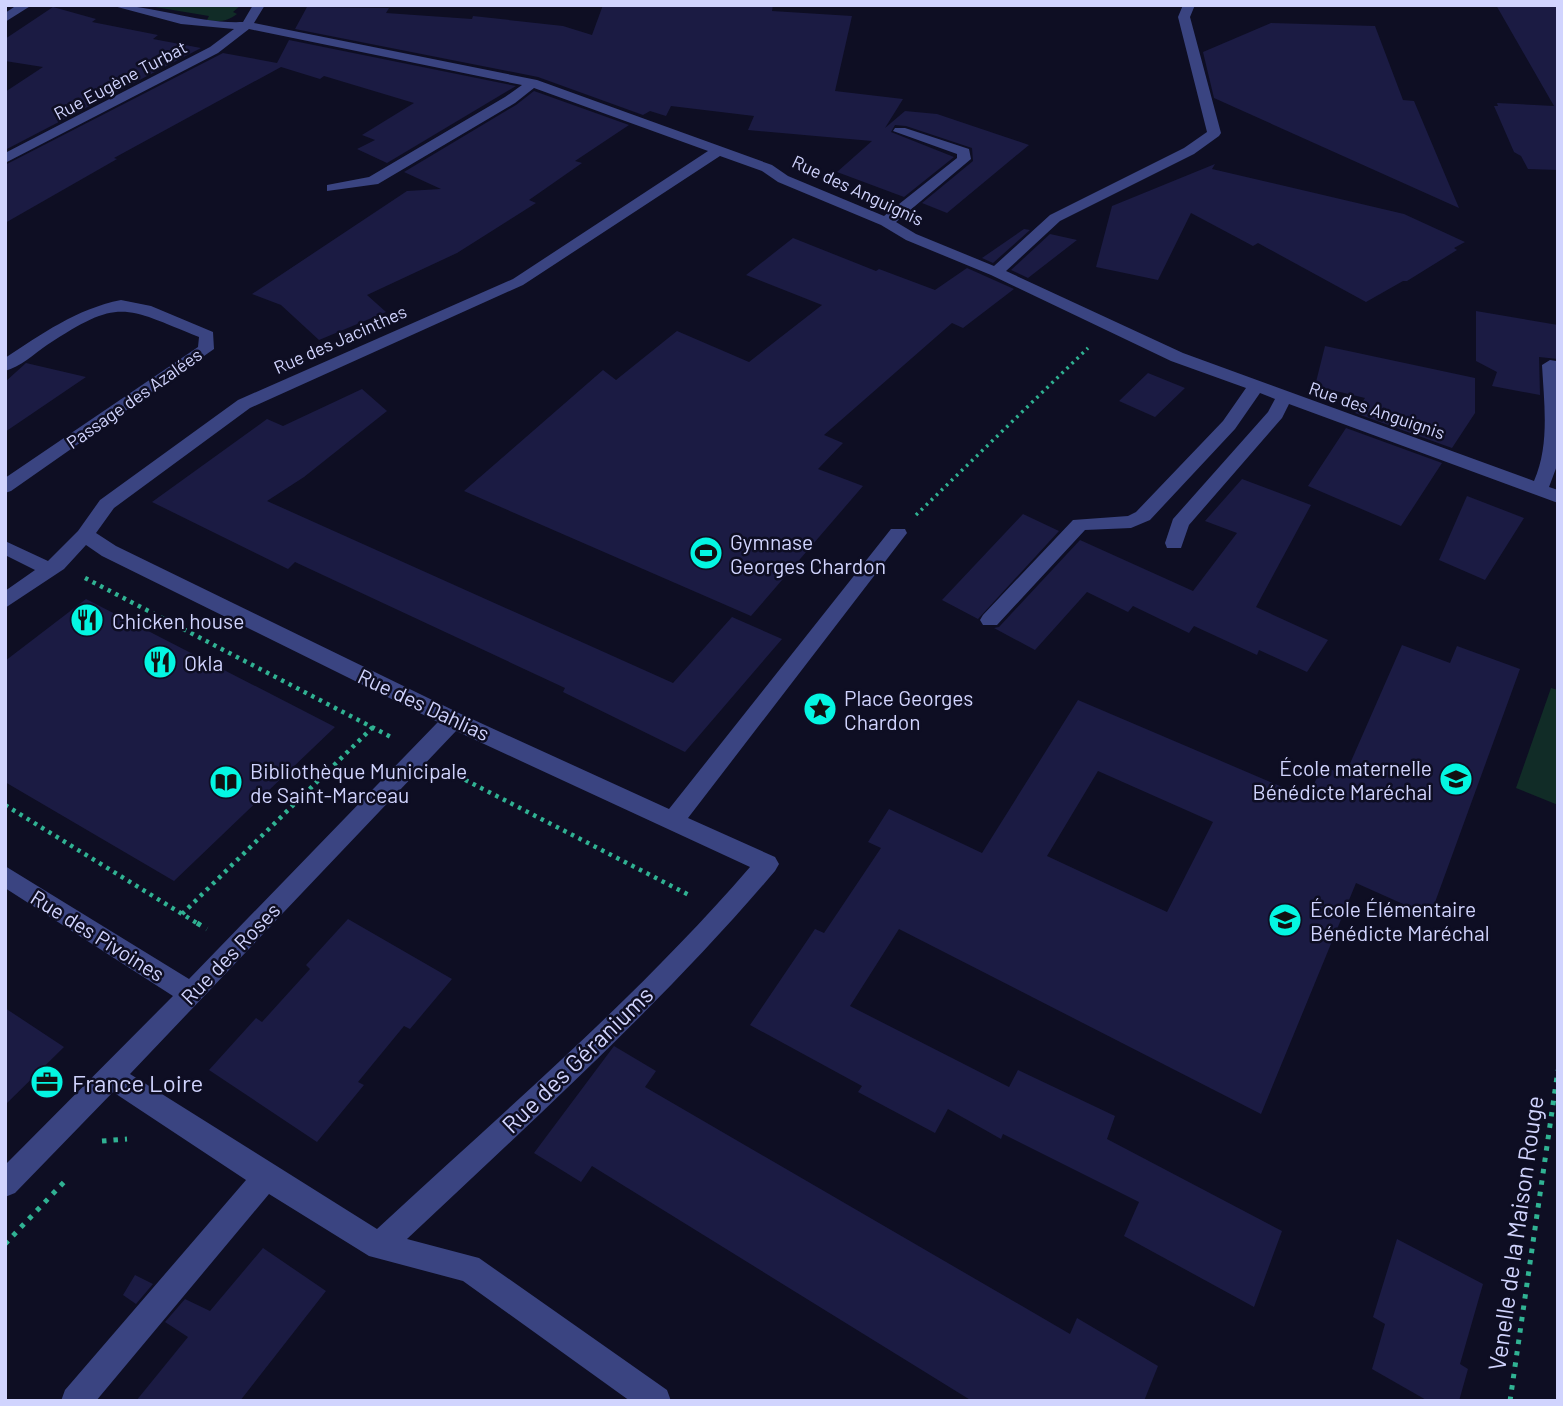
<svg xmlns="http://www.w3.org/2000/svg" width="1563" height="1406" font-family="Barlow,sans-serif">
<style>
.green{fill:#112c27}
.building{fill:#1b1b43;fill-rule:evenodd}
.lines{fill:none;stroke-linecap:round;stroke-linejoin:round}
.path-far2{stroke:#30b293;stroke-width:3.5;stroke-dasharray:2.5 4.5;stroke-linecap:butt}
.path-far1{stroke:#30b293;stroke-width:4.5;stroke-dasharray:3.5 5;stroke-linecap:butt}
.path{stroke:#30b293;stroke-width:5;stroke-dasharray:4.5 7;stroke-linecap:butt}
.minor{fill:#3a4481;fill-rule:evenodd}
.labels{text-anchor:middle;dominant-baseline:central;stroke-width:5;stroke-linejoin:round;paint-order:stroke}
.far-street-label{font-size:18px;fill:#d1d4fe;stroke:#0e0e23}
.poi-label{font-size:21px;fill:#d1d4fe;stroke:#0e0e23;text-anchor:start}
.street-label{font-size:21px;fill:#d1d4fe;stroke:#0e0e23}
.near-street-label{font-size:24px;fill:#d1d4fe;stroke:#0e0e23}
.near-poi-label{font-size:24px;fill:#d1d4fe;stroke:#0e0e23;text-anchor:start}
</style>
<rect width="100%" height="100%" fill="#0e0e23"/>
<path class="green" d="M143,5H241L233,12L237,14C227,22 218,22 207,20L209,16Z
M1551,688L1558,690V805L1516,788Z"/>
<path class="building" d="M603,5H773L772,11L852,16L835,91L903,99L885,128L905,111L937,114L1029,145L947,213L922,203L973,161L972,148L906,126L895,125L891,132L954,157L904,197L837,172L872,141L748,130L754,116L671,106L666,116L650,111L643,115L538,77L295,29L307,7L389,8L386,13L472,19L473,16L563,26L592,35Z
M1496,5H1558V170L1528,169L1521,156L1514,152L1494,106H1498L1497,103L1554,106Z
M53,7L96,19L92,22L158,35L153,39L201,48L5,150V92L43,67L5,61V39Z
M1271,23L1375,26L1403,100L1414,101L1459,208L1214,98L1203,52Z
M289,40L516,86L387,163L357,149L375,140L362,135L414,103L324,76L320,79L281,67L114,158L117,159L5,223V165L223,53L277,63Z
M534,91L629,125L575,161L582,163L529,200L536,203L457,253L367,295L386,312L319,340L281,305L252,294L407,191L441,189L404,172L516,105Z
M1215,164L1212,169L1404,214L1465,242L1454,248L1457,250L1407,281H1403L1366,302L1258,243L1253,246L1191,213L1158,280L1096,267L1112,206Z
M1024,229L1030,230L993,263L982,258Z
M1050,234L1077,240L1028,278L1011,270Z
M793,238L876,271L879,269L935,290L967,268L1014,289L963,328L952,323L824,435L843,443L818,469L863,486L751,616L464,491L603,370L616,380L677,331L749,362L822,305L746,275Z
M1476,311L1558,325V359L1539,357L1540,395L1492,386L1497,372L1476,361Z
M1325,346L1475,378V413L1452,448L1355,413L1365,398L1315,386Z
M26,363L86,377L5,432V382Z
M1148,373L1185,388L1155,417L1119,401Z
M362,389L387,411L304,477L267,501L673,683L732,617L782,639L685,752L563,692L565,688L295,562L288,569L152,502L267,419L283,426Z
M1346,428L1442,463L1401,526L1308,486Z
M1242,479L1311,505L1256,607L1328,640L1307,672L1259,650L1257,655L1194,626L1189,633L1133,606L1128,612L1087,592L1035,650L994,628L999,627L1080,540L1193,591L1237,533L1205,521Z
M1467,496L1524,518L1485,580L1439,560Z
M1023,514L1059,531L978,619L942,600Z
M86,599L335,727L174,881L5,782V661Z
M1402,645L1450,663L1457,646L1520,669L1430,916L1356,883L1261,1114L899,929L850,1006L1009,1087L1018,1070L1115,1116L1107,1139L1282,1231L1254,1307L1124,1236L1139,1202L1003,1134L1001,1139L948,1109L935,1133L858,1092L862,1086L750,1025L815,929L824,933L881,848L868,842L889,809L982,853L1078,700L1308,798L1322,766L1345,775ZM1098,771L1213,822L1167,912L1047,856Z
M348,919L452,979L410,1029L404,1026L358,1082L364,1085L317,1142L209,1070L256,1018L262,1022L310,969L306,965Z
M5,1008L64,1047L5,1105Z
M614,1046L656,1071L645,1087L1070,1334L1077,1318L1158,1366L1144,1401H972L592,1166L581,1182L534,1153Z
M1397,1239L1483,1284L1460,1364L1468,1369L1459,1401H1428L1372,1369L1385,1324L1373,1317Z
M263,1248L326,1291L240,1401H136L188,1337L165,1322L185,1299L210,1311Z
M135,1275L153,1284L136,1304L123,1295Z"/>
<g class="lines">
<path class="path-far2" d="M916,515L1088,348"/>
<path class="path-far1" d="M85,578L391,737
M450,772L691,896
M5,805L200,925
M182,914L374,726"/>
<path class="path" d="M197,923L207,929
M102,1141L127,1139
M5,1244L65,1181
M1510,1401L1558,1070"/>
<path class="minor" d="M17,5H32L5,22V13Z
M110,5C155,5 197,24 243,22L253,5H265L254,23L537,80L772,165L788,176L884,216L957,158V154L893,131L895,128H905L969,149L971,159L896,222L916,234L994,266L1050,215L1184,148L1207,132L1178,17L1183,5H1195L1190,17L1221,133L1219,136L1194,154L1060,221L1006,271L1183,353L1534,481C1550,445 1544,403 1542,365L1550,360L1556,361L1558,463L1549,487L1558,490V503L1289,404L1282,418L1189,525L1181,548H1167L1165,543L1173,519L1268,412L1275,399L1260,393L1235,429L1150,520L1131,528L1085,530L997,625H983L980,620L983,615L1073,520L1128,516L1136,512L1223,421L1246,388L1171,361L991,275L906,240L881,225L778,182L762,171L720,156L523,285L250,408L114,508L96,533L116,546L461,714L669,809L891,529H905L907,533L688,818L775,857L779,864L775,871C663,1003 533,1120 407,1239L479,1258L667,1390L671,1401H630L463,1281L369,1256L269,1194L96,1401H61L65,1390L246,1180L113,1092L15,1193L5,1197V1165L173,996L5,888V866L189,979L438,722L102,556L86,545L64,569L5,608V591L35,570L5,555V541L48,561L78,531L100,500L238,400L513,279L708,151L534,88L515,103L378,184L327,191V185L369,177L505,97L522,85L249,29L218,53L5,163V153L210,47L234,29L181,24ZM456,731L750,867C637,998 504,1111 377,1229L130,1074Z
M121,300L151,306L213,332L214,349L11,491L5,493V478L198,347L199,337C124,307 120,297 47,345C34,354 20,367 5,371V358C42,334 76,309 121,300Z"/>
</g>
<defs>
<symbol id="stadium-disc" viewBox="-11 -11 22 22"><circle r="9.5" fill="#04f6e2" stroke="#0e0e23"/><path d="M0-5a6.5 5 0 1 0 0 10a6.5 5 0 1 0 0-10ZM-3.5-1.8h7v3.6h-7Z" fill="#111"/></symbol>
<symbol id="restaurant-disc" viewBox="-11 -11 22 22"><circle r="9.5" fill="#04f6e2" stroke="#0e0e23"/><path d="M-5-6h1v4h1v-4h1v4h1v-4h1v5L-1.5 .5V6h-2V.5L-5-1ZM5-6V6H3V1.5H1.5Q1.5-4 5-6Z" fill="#111"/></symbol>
<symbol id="sight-disc" viewBox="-11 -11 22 22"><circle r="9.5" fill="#04f6e2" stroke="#0e0e23"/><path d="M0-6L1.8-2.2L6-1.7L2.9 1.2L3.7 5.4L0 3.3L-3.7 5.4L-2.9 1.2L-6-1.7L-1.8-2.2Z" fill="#111"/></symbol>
<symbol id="school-disc" viewBox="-11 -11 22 22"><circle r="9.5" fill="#04f6e2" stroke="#0e0e23"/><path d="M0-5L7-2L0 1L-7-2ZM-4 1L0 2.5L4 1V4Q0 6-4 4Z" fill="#111"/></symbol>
<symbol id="library-disc" viewBox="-11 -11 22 22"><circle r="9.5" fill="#04f6e2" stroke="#0e0e23"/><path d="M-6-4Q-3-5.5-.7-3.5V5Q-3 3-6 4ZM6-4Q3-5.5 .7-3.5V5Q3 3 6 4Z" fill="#111"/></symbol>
<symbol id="office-disc" viewBox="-11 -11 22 22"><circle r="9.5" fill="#04f6e2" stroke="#0e0e23"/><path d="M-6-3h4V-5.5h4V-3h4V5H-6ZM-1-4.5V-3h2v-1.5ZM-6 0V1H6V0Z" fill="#111"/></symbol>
</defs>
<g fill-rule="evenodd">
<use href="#stadium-disc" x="687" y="534" width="38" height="38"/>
<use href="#restaurant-disc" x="68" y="601" width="38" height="38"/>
<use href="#restaurant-disc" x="141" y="643" width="38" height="38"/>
<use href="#sight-disc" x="801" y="690" width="38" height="38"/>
<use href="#school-disc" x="1437" y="760" width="38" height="38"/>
<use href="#library-disc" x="207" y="763" width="38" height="38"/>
<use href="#school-disc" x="1266" y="901" width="38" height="38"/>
<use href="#office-disc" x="28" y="1063" width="38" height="38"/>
</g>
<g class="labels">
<g class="far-street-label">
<text transform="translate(120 80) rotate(-28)">Rue Eugène Turbat</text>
<text transform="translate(858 190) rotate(25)">Rue des Anguignis</text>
<text transform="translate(340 339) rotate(-24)">Rue des Jacinthes</text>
<text transform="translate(134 398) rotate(-35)">Passage des Azalées</text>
<text transform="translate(1377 410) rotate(19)">Rue des Anguignis</text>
</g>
<g class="poi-label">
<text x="730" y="541">Gymnase<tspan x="730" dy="24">Georges Chardon</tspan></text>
<text x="112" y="620">Chicken house</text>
<text x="184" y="662">Okla</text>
<text x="844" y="697">Place Georges<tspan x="844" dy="24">Chardon</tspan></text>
<text x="1432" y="767" text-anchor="end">École maternelle<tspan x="1432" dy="24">Bénédicte Maréchal</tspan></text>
<text x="250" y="770">Bibliothèque Municipale<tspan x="250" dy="24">de Saint-Marceau</tspan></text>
<text x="1310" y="908">École Élémentaire<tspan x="1310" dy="24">Bénédicte Maréchal</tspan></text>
</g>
<g class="street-label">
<text transform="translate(424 704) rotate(25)">Rue des Dahlias</text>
<text transform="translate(98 935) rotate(32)">Rue des Pivoines</text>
<text transform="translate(230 953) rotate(-46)">Rue des Roses</text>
</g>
<g class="near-street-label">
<text transform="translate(577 1059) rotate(-44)">Rue des Géraniums</text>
<text transform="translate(1515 1233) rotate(-82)">Venelle de la Maison Rouge</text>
</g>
<g class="near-poi-label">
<text x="72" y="1082">France Loire</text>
</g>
</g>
<rect width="1563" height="1406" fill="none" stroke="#d1d4fe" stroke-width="14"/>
</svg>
